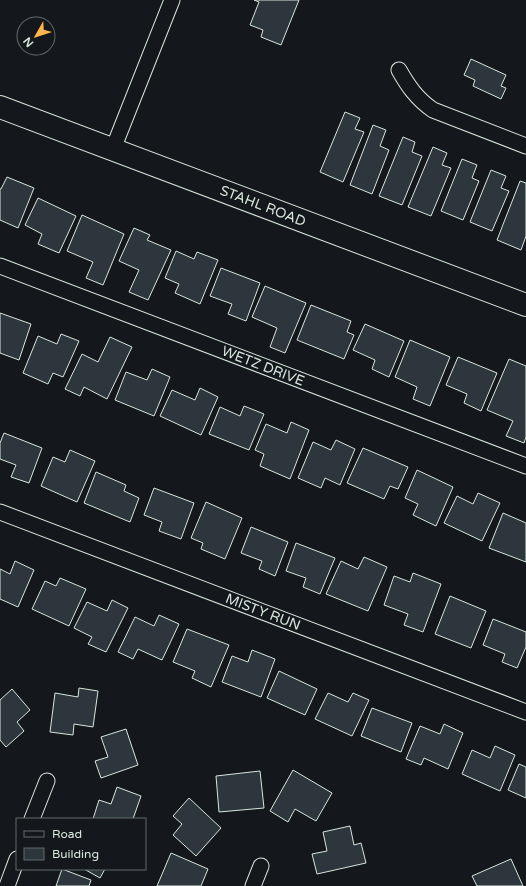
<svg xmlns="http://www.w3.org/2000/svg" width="526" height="886" font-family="'Varela Round',sans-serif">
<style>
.building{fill:#2c363c;stroke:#d8e6dc}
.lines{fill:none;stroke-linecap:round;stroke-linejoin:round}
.street-casing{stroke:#d8e6dc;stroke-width:17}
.secondary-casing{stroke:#d8e6dc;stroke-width:24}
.street{stroke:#14181c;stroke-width:15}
.secondary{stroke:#14181c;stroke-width:22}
.labels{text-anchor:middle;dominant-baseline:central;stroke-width:3;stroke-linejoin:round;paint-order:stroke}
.street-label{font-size:14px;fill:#d8e6dc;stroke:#14181c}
</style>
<rect width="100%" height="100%" fill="#14181c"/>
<path class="building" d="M254,0H299L281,45L261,37L263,30L250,25L259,2Z
M471,59L506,75L501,86L506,88L501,99L473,86L475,80L464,75Z
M345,112L360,118L355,129L364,132L343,182L320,172Z
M373,125L386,130L380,146L389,150L372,194L350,185Z
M403,137L415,142L412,152L422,156L402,205L379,196Z
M433,147L447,153L442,165L451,168L431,216L408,207Z
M462,159L477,165L472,178L479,181L463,220L441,211Z
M491,170L506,176L501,188L509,191L492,231L470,222Z
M7,177L34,188L18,228L0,220V189H1Z
M520,181L526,183V236L521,250L497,240Z
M38,198L76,216L59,253L38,244L42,234L25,225Z
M82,215L124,234L103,285L86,278L93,262L67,251Z
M134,228L150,235L147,240L171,250L148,300L129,292L139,270L119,261Z
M176,251L194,259L197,252L218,260L200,304L175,293L179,284L165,278Z
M221,268L260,283L246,321L228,314L232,304L210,296Z
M265,286L306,303L285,353L270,347L277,328L252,317Z
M311,305L351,321L347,332L354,335L344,359L297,340Z
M0,313L31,324L19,360L0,353Z
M365,324L404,341L389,377L372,369L375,360L353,350Z
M61,334L79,341L63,377L53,373L48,384L23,373L38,336L57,344Z
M110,337L132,347L107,399L84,387L80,396L65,389L82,354L98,362Z
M410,340L450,357L430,406L413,399L417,387L395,377Z
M458,357L497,373L481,411L464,403L467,394L446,385Z
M509,359L526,366V437L524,443L506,436L513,421L487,410Z
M152,369L170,377L154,416L115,400L126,372L147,380Z
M200,388L218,397L201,435L160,416L172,390L195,400Z
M244,406L264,414L249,450L209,434L220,407L240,416Z
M291,422L309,430L290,479L260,466L264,454L255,450L266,424L287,433Z
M4,433L42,448L29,483L11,477L16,465L0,459V443Z
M336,440L355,449L340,485L325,478L321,488L298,478L313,442L331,450Z
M363,448L408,467L398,489L390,486L384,499L347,483Z
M70,450L95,461L77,502L41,486L53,457L65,462Z
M417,470L453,487L436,526L413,515L418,504L405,498Z
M96,472L126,485L124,491L139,498L130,522L84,503Z
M154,488L194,503L181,539L159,531L162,522L144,515Z
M478,493L500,503L482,541L444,523L457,496L473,504Z
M206,502L242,518L225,559L201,549L203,543L191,538Z
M503,513L526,523V562L489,548Z
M251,527L288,542L275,576L259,569L262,561L241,553Z
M296,543L335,558L320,594L303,587L306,578L286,571Z
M364,557L387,567L368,611L326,594L341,561L358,569Z
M15,561L34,570L18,607L0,599V569L10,574Z
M413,573L441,584L423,632L404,625L408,614L384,605L394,576L410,582Z
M60,578L86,589L69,626L32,609L45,581L56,586Z
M450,596L486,611L471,648L435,634Z
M112,600L128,608L106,652L88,644L92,637L74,628L87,602L107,611Z
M159,615L179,624L162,660L138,649L133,659L118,652L135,617L154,626Z
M493,619L526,632V647L517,668L502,662L505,654L483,645Z
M187,629L229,645L211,687L192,678L195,671L173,662Z
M252,650L275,659L261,697L222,682L232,656L248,662Z
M279,671L317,689L305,715L267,698Z
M79,688L98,691L93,727L74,724L73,735L50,732L55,693L78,697Z
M12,689L30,710L17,722L24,731L6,747L0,740V700Z
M328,693L348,702L353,693L369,700L352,736L315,719Z
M372,708L412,723L401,752L361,736Z
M444,724L463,733L448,769L424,758L421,765L406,759L420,726L440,734Z
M126,729L138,765L101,778L95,761L108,757L101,737Z
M495,746L515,755L500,791L462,774L472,750L490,758Z
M519,764L526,767V798L508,790Z
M293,770L332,793L316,821L295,809L288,822L270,811Z
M260,771L264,808L219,812L216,776Z
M117,787L141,796L133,819H93L99,800L111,804Z
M189,798L221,828L196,856L173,835L182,824L173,816Z
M350,826L354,845L361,843L366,863L317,874L312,854L327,851L323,832Z
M171,853L208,869L201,886H157Z
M511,859L523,886H477L472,876Z
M62,869L91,880L89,886H56Z
M84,869H105L100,878Z"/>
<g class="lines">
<defs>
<path id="street" d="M399,70C408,86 417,99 433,110L526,146
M113,149L172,0
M0,266L526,466
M0,512L526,712
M32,819L47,781
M7,886L17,859
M253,886L261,866"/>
<path id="secondary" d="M0,107L526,305"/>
</defs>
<use href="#street" class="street-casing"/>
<use href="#secondary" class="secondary-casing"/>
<use href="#street" class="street"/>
<use href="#secondary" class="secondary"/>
</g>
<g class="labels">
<g class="street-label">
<text transform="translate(263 206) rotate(21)">STAHL ROAD</text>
<text transform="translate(263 366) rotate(21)">WETZ DRIVE</text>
<text transform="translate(263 612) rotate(21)">MISTY RUN</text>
</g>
</g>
<rect x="16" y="818" width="130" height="52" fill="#14181c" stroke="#626a69"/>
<rect x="24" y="831" width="20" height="6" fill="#14181c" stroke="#626a69"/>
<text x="52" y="838" font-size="12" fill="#d8e6dc">Road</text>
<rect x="24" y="848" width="20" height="12" fill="#2c363c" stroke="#626a69"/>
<text x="52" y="858" font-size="12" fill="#d8e6dc">Building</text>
<g transform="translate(36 36) rotate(231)"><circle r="19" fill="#14181c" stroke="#626a69"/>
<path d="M0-3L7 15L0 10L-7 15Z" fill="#ffb74d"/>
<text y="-6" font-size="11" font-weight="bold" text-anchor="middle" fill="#d8e6dc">N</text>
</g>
</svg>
